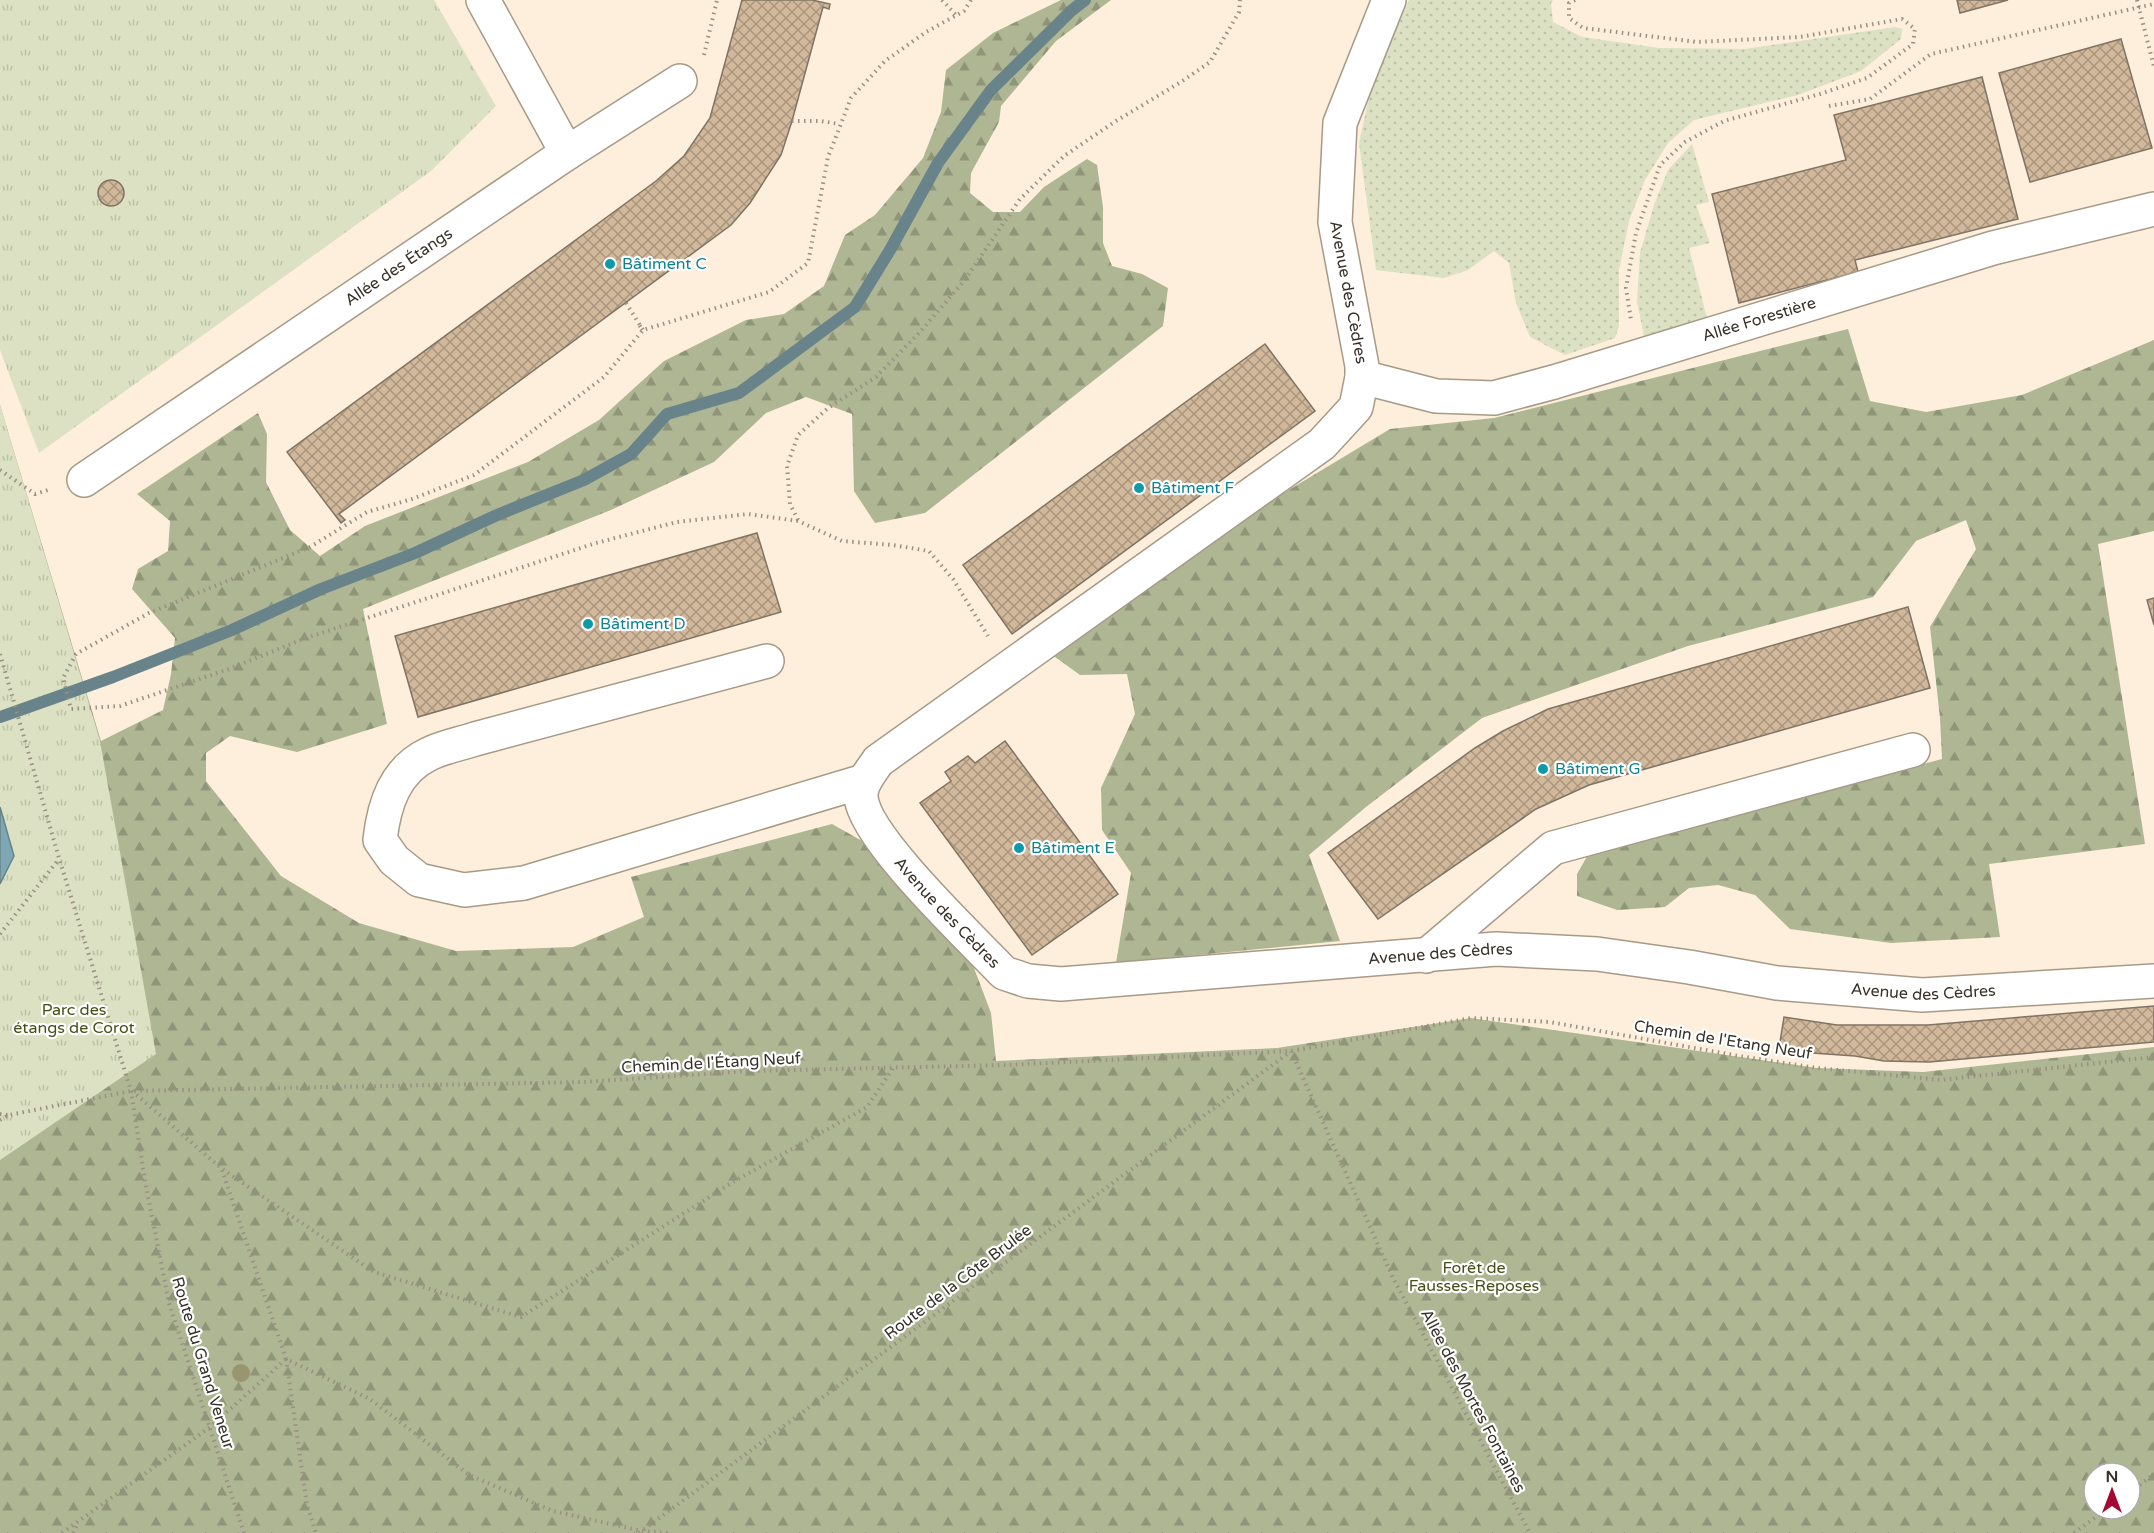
<svg xmlns="http://www.w3.org/2000/svg" width="2154" height="1533" font-family="'Varela Round',sans-serif">
<style>
.grass{fill:url(#grass-dots)}
.forest{fill:url(#forest-firs);fill-rule:evenodd}
.park{fill:url(#park-tufts)}
.water{fill:#7da7b3;stroke:#68848a;stroke-width:1.5}
.lines{fill:none;stroke-linecap:round;stroke-linejoin:round}
.stream{stroke:#68848a;stroke-width:12}
.building{fill:url(#building-cross-hatch);stroke:#817363;stroke-width:1.5}
.minor-casing{stroke:#a79a88;stroke-width:36}
.path{stroke:#999082;stroke-width:4;stroke-dasharray:1.5 4.5;stroke-linecap:butt}
.minor{stroke:#fff;stroke-width:33}
.tree{fill:#99966f}
.culture-dot{fill:#0f9aa8;stroke:#fff;stroke-width:2}
.labels{text-anchor:middle;dominant-baseline:central;stroke-width:4.5;stroke-linejoin:round;paint-order:stroke}
.culture-label{font-size:16px;fill:#0d838f;stroke:#fff;text-anchor:start}
.street-label{font-size:16px;fill:#363129;stroke:#fff}
.park-label{font-size:16px;fill:#474e16;stroke:#fff}
</style>
<defs>
<pattern id="grass-dots" width="8" height="8" patternUnits="userSpaceOnUse" patternTransform="scale(1.5)"><rect width="8" height="8" fill="#dbe1c2"/><path d="M2 2h.1M6 6h.1" fill="none" stroke="#bdc2a7" stroke-width="1.8" stroke-linecap="round"/></pattern>
<pattern id="forest-firs" width="22" height="20" patternUnits="userSpaceOnUse" patternTransform="scale(1.5)"><rect width="22" height="20" fill="#afb693"/><path d="M5 1l3.5 6h-7zM16 11l3.5 6h-7z" fill="#8f9578"/></pattern>
<pattern id="park-tufts" width="24" height="20" patternUnits="userSpaceOnUse" patternTransform="scale(1.5)"><rect width="24" height="20" fill="#dbe1c2"/><path d="M3 7l-1-3M5 7V3M7 7l1-3M15 17l-1-3M17 17v-4M19 17l1-3" fill="none" stroke="#bdc2a7"/></pattern>
<pattern id="building-cross-hatch" width="8" height="8" patternUnits="userSpaceOnUse" patternTransform="scale(1.5)"><rect width="8" height="8" fill="#d1b89b"/><path d="M0 0l8 8M0 8l8-8" fill="none" stroke="#aa967e"/></pattern>
</defs>
<rect width="100%" height="100%" fill="#fdefdc"/>
<path class="grass" d="M1409,0H1553L1551,3L1553,22L1582,37L1659,48L1745,49L1895,27L1902,29L1901,39L1861,71L1798,95L1694,120L1668,143L1645,180L1629,221L1619,270V326L1615,338L1565,355L1530,337L1516,303L1509,263L1494,251L1468,270L1444,278L1376,270L1359,143L1371,88Z
M1692,144L1709,202L1696,205L1710,243L1689,248L1707,318L1644,336L1637,302L1640,253L1654,205L1668,170Z"/>
<path class="forest" d="M1061,0H1111L1056,41L1001,106L999,122L971,173L970,193L993,212H1020L1044,187L1087,159L1097,165L1103,207V243L1112,266L1142,274L1168,288L1163,326L925,513L875,523L854,491L852,414L806,397L766,413L714,462L611,510L363,609L387,724L297,752L230,736L206,753V781L281,876L359,923L456,951L573,947L644,917L631,877L832,824L864,842L966,947L991,1013L996,1061L1277,1048L1471,1018L1817,1068L1923,1072L2154,1047V1533H0V405L101,741L163,710L171,674L175,638L132,589L138,569L168,551L170,521L137,494L258,413L267,434L266,482L290,530L320,556L365,526L528,462L599,420L664,361L746,320L784,314L824,286L845,235L875,215L923,158L941,112L946,70L993,33ZM2094,1473H2130V1509H2094Z
M1848,329L1870,401L1926,412L2022,395L2154,340V531L2098,544L2145,844L1989,864L2000,937L1891,943L1790,929L1755,895L1718,885L1689,888L1665,907L1617,910L1577,896V874L1589,853L1942,759L1940,718L1930,627L1976,549L1966,520L1916,541L1873,597L1688,646L1482,718L1366,807L1309,855L1340,941L1116,963L1131,873L1102,830L1101,788L1135,714L1127,674L1080,675L1051,654L1262,506L1390,429L1494,418Z"/>
<path class="park" d="M0,0H434L496,106L431,171L39,453L0,350Z
M0,405L100,741L156,1054L0,1160Z"/>
<path class="water" d="M0,807L14,856L0,884Z"/>
<g class="lines">
<path class="stream" d="M0,717L113,677L232,630L321,589L415,553L497,515L584,480L631,454L667,414L739,393L855,307L890,250L938,163L991,90L1071,11L1085,0"/>
</g>
<path class="building" d="M742,0H812L830,4L829,9L823,7L792,121L781,155L750,203L731,225L339,514L345,520L341,523L287,452L656,181L684,156L710,118Z
M1957,0H2008L1960,13Z
M2121,39L2152,148L2030,182L1999,73Z
M1982,77L2018,219L1855,260L1858,272L1739,303L1712,194L1846,160L1834,115Z
M98 193a13 13 0 1 1 26 0a13 13 0 1 1-26 0Z
M1265,344L1315,411L1012,634L963,565Z
M757,533L781,612L418,717L395,636Z
M2154,598V625L2147,600Z
M1908,607L1930,688L1589,785L1536,809L1378,919L1328,853L1475,748L1503,731L1548,709Z
M1005,741L1118,894L1032,955L920,803L951,781L945,772L968,756L975,763Z
M2154,1006V1042L1929,1062L1884,1061L1855,1056L1812,1053L1779,1048L1784,1017L1837,1025H1928Z"/>
<g class="lines">
<defs>
<g id="minor">
<path id="s1" d="M1389,0L1340,123L1335,222L1362,366V377L1356,407L1322,444L878,761C871,772 860,783 861,797C864,838 973,940 1004,973L1028,981L1061,984L1496,949L1597,954L1689,967L1777,983L1922,995L2154,981"/>
<path d="M567,153L680,81"/>
<path id="s2" d="M1362,377L1436,396L1494,398L1554,382L1993,248L2154,209"/>
<path id="s3" d="M84,480L567,153L483,0"/>
<path d="M767,661L475,739C460,744 443,747 429,754C395,770 384,804 380,840L394,860L419,880L464,890L524,883L864,781"/>
<path d="M1426,956L1553,848L1913,750"/>
</g>
</defs>
<use href="#minor" class="minor-casing"/>
<path class="path" d="M942,0L956,15
M971,0L964,11L926,32L885,61L851,98L828,157L808,263L769,292L643,330L604,377L474,475L412,499L367,512L310,547L149,613L76,654L63,678L71,709L120,706L229,669L306,638L596,543L677,522L748,514L798,521L842,541L893,545L929,551L953,579L988,636
M1575,0L1569,3V18L1583,28L1697,42L1800,37L1902,19L1915,29L1913,44L1867,78L1820,94L1724,121L1685,142L1660,165L1636,233L1626,288L1631,320
M2137,0L2154,67
M704,55L717,0
M1829,106L1870,99L1931,54L2154,4
M792,121H821L839,124
M626,303L643,330L637,322
M0,470L35,494L48,490
M798,520L790,504L787,466L798,435L828,408L876,377L921,331L964,281L1020,199L1064,156L1116,121L1181,82L1210,62L1239,12L1240,0
M0,654L59,858L131,1091L145,1181L169,1303L244,1533
M0,934L59,859
M1291,1051L1393,1278L1530,1533
M132,1091L222,1169L374,1272L521,1317L733,1182L867,1107L893,1068
M0,1114L8,1115
M0,1120L9,1115L131,1091L584,1082L749,1071L1006,1065L1291,1051L1471,1018L1550,1022L1739,1056L1817,1068L1941,1080L2154,1057
M222,1170L286,1359L370,1399L469,1475L553,1511L642,1531L670,1533
M286,1359L307,1505L316,1533
M2130,1492L2154,1474
M62,1533L209,1428L286,1359
M73,1533L78,1523
M639,1533L1290,1052
M2074,1533L2107,1509"/>
<use href="#minor" class="minor"/>
</g>
<circle class="tree" cx="241" cy="1373" r="9"/>
<g class="culture-dot">
<circle cx="610" cy="264" r="6"/>
<circle cx="1139" cy="488" r="6"/>
<circle cx="588" cy="624" r="6"/>
<circle cx="1543" cy="769" r="6"/>
<circle cx="1019" cy="848" r="6"/>
</g>
<g class="labels">
<g class="culture-label">
<text x="622" y="264">Bâtiment C</text>
<text x="1151" y="488">Bâtiment F</text>
<text x="600" y="624">Bâtiment D</text>
<text x="1555" y="769">Bâtiment G</text>
<text x="1031" y="848">Bâtiment E</text>
</g>
<g class="street-label">
<text stroke="none"><textPath href="#s3" startOffset="380">Allée des Étangs</textPath></text>
<text stroke="none"><textPath href="#s1" startOffset="303">Avenue des Cèdres</textPath></text>
<text stroke="none"><textPath href="#s2" startOffset="411">Allée Forestière</textPath></text>
<text stroke="none"><textPath href="#s1" startOffset="1202">Avenue des Cèdres</textPath></text>
<text stroke="none"><textPath href="#s1" startOffset="1724">Avenue des Cèdres</textPath></text>
<text stroke="none"><textPath href="#s1" startOffset="2210">Avenue des Cèdres</textPath></text>
<text transform="translate(1723 1040) rotate(9)">Chemin de l'Etang Neuf</text>
<text transform="translate(711 1063) rotate(-3)">Chemin de l'Étang Neuf</text>
<text transform="translate(958 1282) rotate(-37)">Route de la Côte Brulée</text>
<text transform="translate(203 1363) rotate(73)">Route du Grand Veneur</text>
<text transform="translate(1473 1401) rotate(62)">Allée des Mortes Fontaines</text>
</g>
<g class="park-label">
<text x="74" y="1010">Parc des<tspan x="74" dy="18">étangs de Corot</tspan></text>
<text x="1474" y="1268">Forêt de<tspan x="1474" dy="18">Fausses-Reposes</tspan></text>
</g>
</g>
<g transform="translate(2112 1491)"><circle r="28" fill="#ffffff" stroke="#afada9" stroke-width="1.5"/>
<path d="M0-4.5L10 22L0 15L-10 22Z" fill="#a4072f"/>
<text y="-9" font-size="16" font-weight="bold" text-anchor="middle" fill="#363129">N</text>
</g>
</svg>
